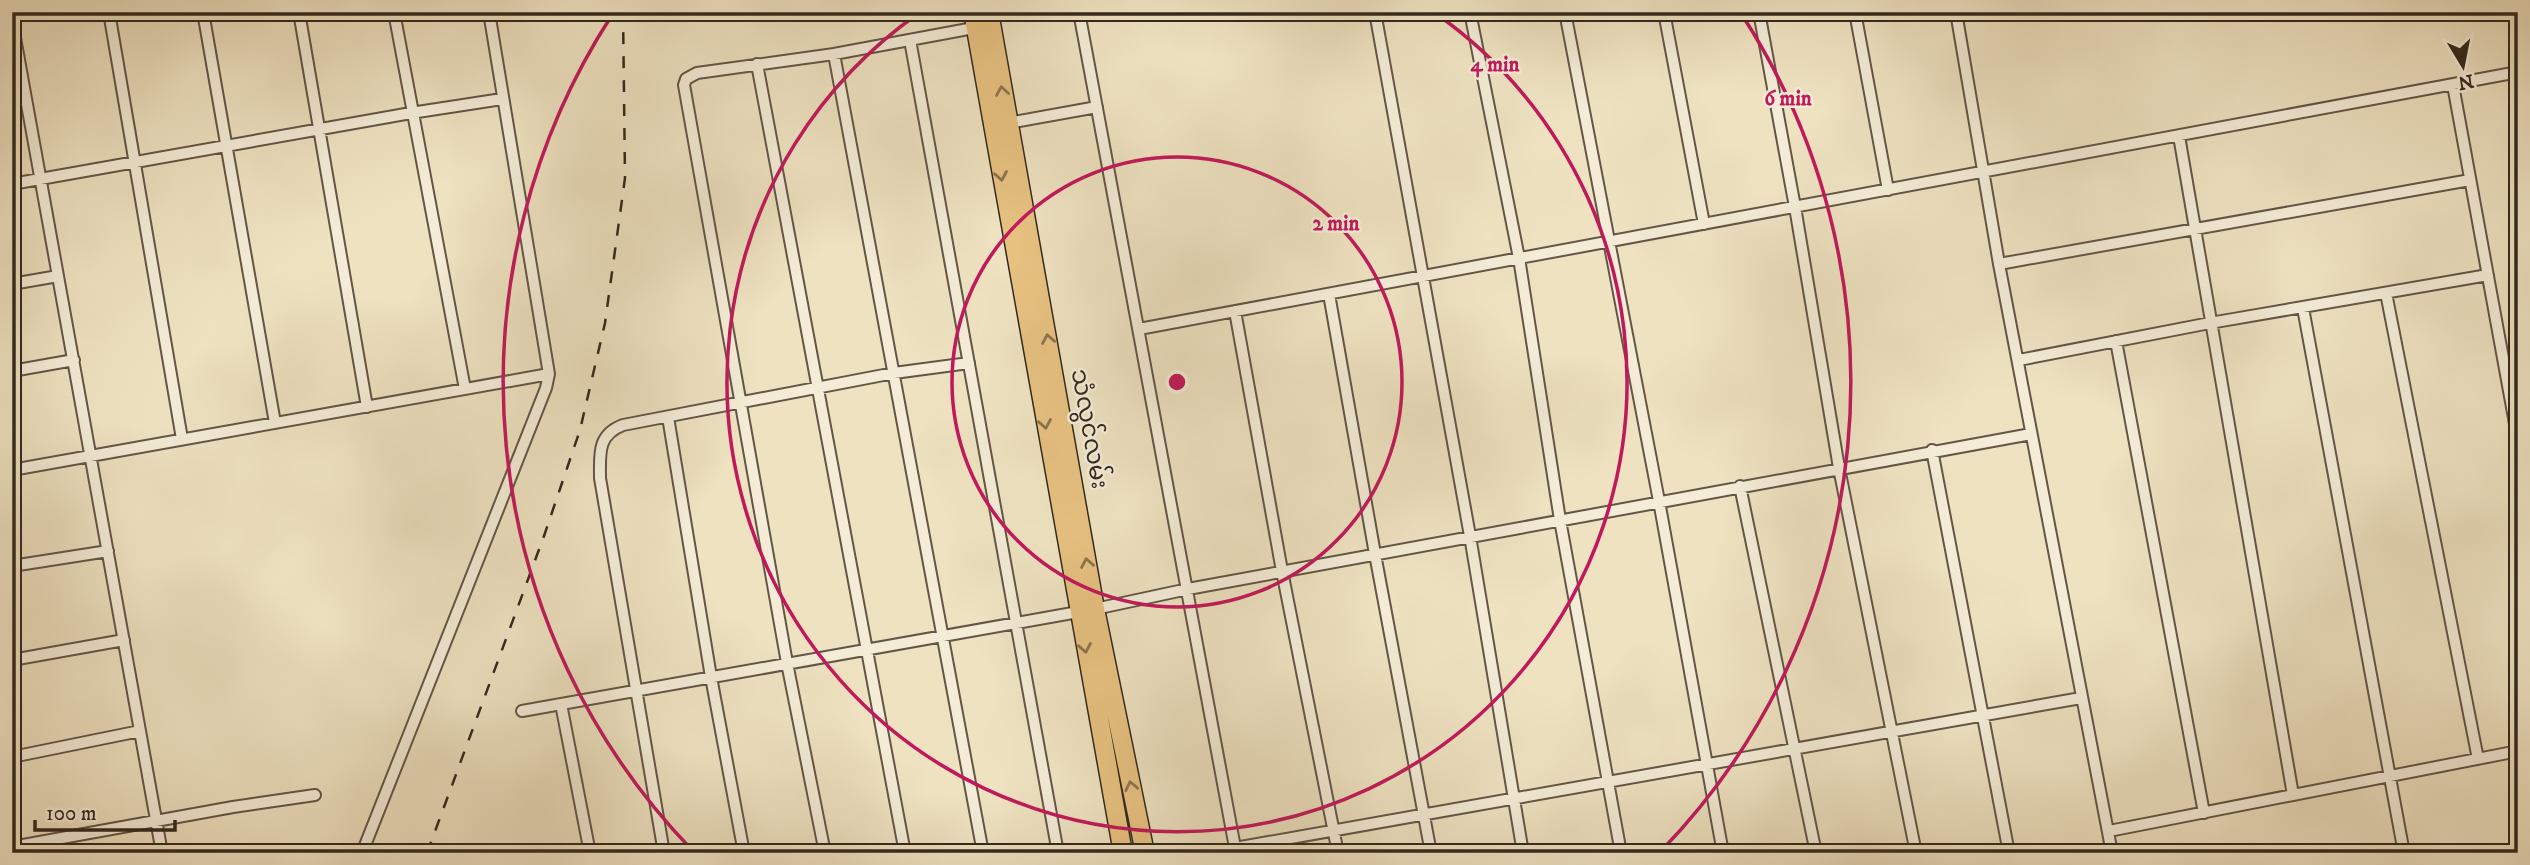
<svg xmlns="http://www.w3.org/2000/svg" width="2530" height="865" font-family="'IM FELL DW Pica','Noto Sans Myanmar',serif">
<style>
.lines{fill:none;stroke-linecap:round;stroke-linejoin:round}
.street-casing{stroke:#625647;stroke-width:14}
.primary-casing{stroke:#33281e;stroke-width:21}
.street{stroke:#f4ecd7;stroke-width:10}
.primary{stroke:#e7c180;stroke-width:18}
.rail{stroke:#33281e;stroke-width:2.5;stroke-dasharray:12 12;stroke-linecap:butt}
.oneway{stroke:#8d744f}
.ring{fill:none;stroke:#c2185b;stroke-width:3.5}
.labels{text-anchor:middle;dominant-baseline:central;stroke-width:5;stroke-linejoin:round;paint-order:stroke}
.street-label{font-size:24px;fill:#33281e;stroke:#f4ecd7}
.centre{fill:#c2185b;stroke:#f4ecd7;stroke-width:3.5}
.ring-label{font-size:21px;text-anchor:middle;font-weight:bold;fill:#c2185b;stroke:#f4ecd7;stroke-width:5;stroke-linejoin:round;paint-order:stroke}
</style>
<rect width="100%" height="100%" fill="#eee2c1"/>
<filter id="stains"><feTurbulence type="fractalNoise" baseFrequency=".00286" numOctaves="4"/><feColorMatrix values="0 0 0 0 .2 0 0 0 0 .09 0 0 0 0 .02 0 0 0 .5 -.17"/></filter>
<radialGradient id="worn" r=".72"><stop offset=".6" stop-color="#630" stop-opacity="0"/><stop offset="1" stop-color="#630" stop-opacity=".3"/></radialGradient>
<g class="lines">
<defs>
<path id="street" d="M109,12L182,439
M203,12L275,423
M299,12L367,407
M394,12L465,389
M1079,12L1236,853
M1375,12L1470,536L1523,853
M1470,12L1519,258L1560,520L1621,853
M1565,12L1659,501L1723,853
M1664,12L1704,224
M1759,12L1795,207L1839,468L1916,853
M1855,12L1888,190
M1956,12L1999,264L2112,853
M12,21L162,853
M910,40L1058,853
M834,54L983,853
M757,64L905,853
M2453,85L2518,440
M1008,123L1097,107
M2179,136L2293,795
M12,184L411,113L502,99
M1999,264L2470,180
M12,284L58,276
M2386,293L2478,759
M1329,294L1375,554L1431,853
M2303,308L2404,853
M1235,311L1282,571L1338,853
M1139,329L2518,72
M2116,341L2204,813
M2019,360L2210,323L2488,275
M12,371L74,360
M668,417L711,677L744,853
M1932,450L2009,853
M12,470L549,374
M1740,486L1816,853
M12,566L108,551
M12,660L124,640
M561,704L590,853
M522,711L1095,609L1188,589L2031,434
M12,757L140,731
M2109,831L2518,751
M12,847L233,807L315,795
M1235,848L2081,698
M362,853L546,388L549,374L489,12
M664,853L600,478C600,454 597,435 623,425L894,373L969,363
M825,853L787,663L684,85L686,79L697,73L834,54L979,27
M2498,853L2518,849"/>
<path id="primary" d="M973,12L1123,853
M989,12L1095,609L1145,853"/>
</defs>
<use href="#street" class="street-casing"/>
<use href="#primary" class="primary-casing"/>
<use href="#street" class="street"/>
<use href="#primary" class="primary"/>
<path class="rail" d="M427,853L544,536L580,430L605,323L625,178L623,12"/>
</g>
<defs><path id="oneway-chevron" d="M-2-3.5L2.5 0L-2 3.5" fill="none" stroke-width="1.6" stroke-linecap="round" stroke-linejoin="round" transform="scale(1.75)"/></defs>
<g class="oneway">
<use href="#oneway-chevron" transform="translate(1002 91) rotate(-99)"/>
<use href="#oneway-chevron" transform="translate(1001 176) rotate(80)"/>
<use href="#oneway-chevron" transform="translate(1048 339) rotate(-100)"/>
<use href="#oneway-chevron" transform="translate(1045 424) rotate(80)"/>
<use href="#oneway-chevron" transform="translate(1087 563) rotate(-100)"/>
<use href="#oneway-chevron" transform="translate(1085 648) rotate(80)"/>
<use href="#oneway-chevron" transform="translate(1131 786) rotate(-102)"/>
</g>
<g class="ring">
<circle cx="1177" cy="382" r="225"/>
<path d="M1435 13A450 450 0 1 1 919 13"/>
<path d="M692 850A674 674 0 0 1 612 15M1742 15A674 674 0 0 1 1662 850"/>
</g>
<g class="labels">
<g class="street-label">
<text transform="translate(1089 429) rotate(80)">သံလွင်လမ်း</text>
</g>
</g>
<circle cx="1177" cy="382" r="10" class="centre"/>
<g class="ring-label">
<text x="1495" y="71">4 min</text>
<text x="1788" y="105">6 min</text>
<text x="1336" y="230">2 min</text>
</g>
<rect width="2530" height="865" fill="none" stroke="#eee2c1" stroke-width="42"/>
<rect x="14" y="14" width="2502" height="837" fill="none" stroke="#33281e" stroke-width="3.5"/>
<rect x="21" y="21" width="2488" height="823" fill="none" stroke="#33281e" stroke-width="2"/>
<g transform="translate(2463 66) rotate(170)" stroke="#f4ecd7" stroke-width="5" paint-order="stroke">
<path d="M0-5L12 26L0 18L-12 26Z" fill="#33281e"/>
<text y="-10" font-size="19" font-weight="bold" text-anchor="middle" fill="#33281e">N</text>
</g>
<path d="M35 820v10h140v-10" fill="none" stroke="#33281e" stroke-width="3.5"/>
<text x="46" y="820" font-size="21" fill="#33281e" stroke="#f4ecd7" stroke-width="5" paint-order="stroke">100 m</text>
<rect width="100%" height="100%" filter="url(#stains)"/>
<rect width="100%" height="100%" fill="url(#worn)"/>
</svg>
